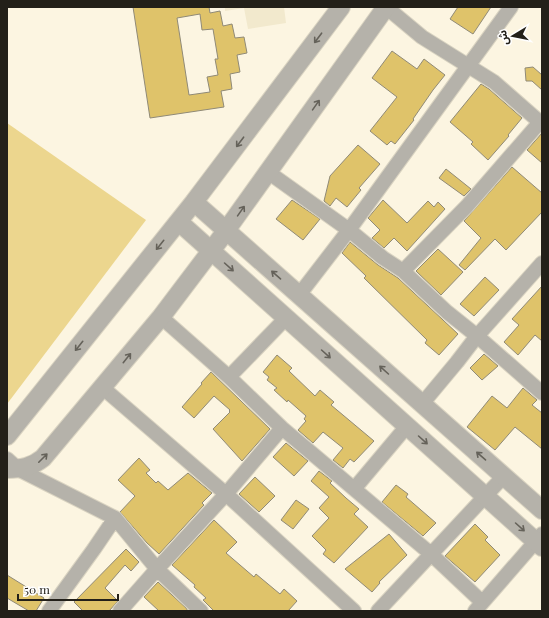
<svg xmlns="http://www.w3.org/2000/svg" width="549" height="618" font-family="'Playfair Display','Noto Sans Arabic',serif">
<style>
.built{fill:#f2e9cd}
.green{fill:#ecd68e}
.building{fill:#dfc36a;stroke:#908a77;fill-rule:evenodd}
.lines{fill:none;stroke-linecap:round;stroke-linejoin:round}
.minor-casing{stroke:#d9d3c1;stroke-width:16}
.tertiary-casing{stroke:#d9d3c1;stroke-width:20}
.minor{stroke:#b5b2aa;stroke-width:14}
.tertiary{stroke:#b5b2aa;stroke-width:18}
.oneway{stroke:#65625a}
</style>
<rect width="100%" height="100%" fill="#fcf5e1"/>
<path class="built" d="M225,7H284L286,23L248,29L244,8L225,11Z"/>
<path class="green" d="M7,123L146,220L7,404Z"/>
<path class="building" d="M133,7H209L210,13L220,11L223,26L232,24L235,38L244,37L247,53L237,55L240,72L230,74L232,89L221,91L224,107L150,118ZM200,14L202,30L213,29L218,59H215L218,75L207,77L210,92L189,95L177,18Z
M458,7H491L473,34L450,19Z
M392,51L417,69L424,59L445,75L433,90L413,119L414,120L395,144L391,141L387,145L370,131L397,97L372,78Z
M533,67L542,75V90L532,81H526L525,68Z
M481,84L489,89L522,118L508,135L509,136L488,160L471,144L473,142L450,122Z
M542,133V163L527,150Z
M358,145L380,164L359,188L361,190L347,207L336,198L330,206L324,201L330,176Z
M512,167L542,193V212L506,250L495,239L465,270L459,265L481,238L464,221Z
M446,169L471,189L464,196L439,178Z
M292,200L320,219L303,240L276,219Z
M383,200L407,223L428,201L434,207L438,202L445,209L407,251L394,238L384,248L372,238L380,230L368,218Z
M350,242L378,265L398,278L458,334L439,355L425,343L427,340L364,278L366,276L342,253Z
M438,249L463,272L441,295L416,271Z
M485,277L499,290L474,316L460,304Z
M542,286V341L535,335L518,355L504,342L519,325L512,319Z
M484,354L498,366L482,380L470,368Z
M277,355L292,368L289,371L315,396L320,390L334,402L331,405L374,441L354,462L350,459L343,468L333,460L343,448L323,432L313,443L298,430L306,421L304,419L306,416L288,400L287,402L274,390L277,388L267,380L269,377L263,372Z
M211,372L270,429L242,461L213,429L230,412L229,411L230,410L214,396L194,418L182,407L202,384L201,383Z
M523,388L537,400L532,405L542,413V449L515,427L495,450L467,427L492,396L507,408Z
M286,443L308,461L294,476L273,457Z
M139,458L150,470L146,473L156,483L158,481L168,490L188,473L212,493L202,503L204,505L159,554L147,543L120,512L135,496L118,480Z
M319,471L332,481L330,483L346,498L359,509L354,514L368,527L334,563L323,554L326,550L312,536L329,518L319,508L329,497L311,481Z
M255,477L275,496L259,512L239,494Z
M396,485L408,494L406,497L436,523L423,536L382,502Z
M296,500L309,509L293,529L281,520Z
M214,520L237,542L226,553L254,577L256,574L280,594L284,589L297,601L288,611H214L203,600L206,598L194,587L195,585L172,565Z
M475,524L488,537L485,540L500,555L475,582L445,556Z
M389,534L407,555L379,582L380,583L372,592L345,569Z
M126,549L139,562L131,571L125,565L105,588L118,601L109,611H83L74,602Z
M7,575L44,598L36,611H29L7,598Z
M158,582L186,608L188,611H159L144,597Z"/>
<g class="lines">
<defs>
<path id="minor" d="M386,7L422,37L494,82L542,124
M268,172L349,230L383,258L403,271L447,312L477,336L542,393
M403,271L467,206L540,122
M299,295L349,230L511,7
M161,317L229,377L282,428L431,554L482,602
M229,377L286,318
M103,388L226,494L354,611
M422,404L457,362L477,336L542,263
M7,459L18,469L115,518L157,569L201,611
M354,489L407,426
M49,611L94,549L115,518
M120,611L157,569L226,494L282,428
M378,611L504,476
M475,611L542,534"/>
<path id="tertiary" d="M194,202L542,510
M179,222L542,547
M7,436L194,202L341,7
M7,469C21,469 32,467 43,458L161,317L220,239L386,7"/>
</defs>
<use href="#minor" class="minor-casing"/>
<use href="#tertiary" class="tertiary-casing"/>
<use href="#minor" class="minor"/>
<use href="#tertiary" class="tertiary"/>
</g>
<defs><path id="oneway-shaft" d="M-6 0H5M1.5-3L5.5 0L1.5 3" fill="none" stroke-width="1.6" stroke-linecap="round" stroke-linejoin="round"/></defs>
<g class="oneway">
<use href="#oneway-shaft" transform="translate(318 38) rotate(127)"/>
<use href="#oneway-shaft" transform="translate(316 105) rotate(-55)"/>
<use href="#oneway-shaft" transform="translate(240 142) rotate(127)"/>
<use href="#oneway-shaft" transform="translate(241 211) rotate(-55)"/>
<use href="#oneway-shaft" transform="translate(160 245) rotate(129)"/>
<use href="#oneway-shaft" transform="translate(229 267) rotate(42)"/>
<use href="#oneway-shaft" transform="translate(276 275) rotate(-139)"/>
<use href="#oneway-shaft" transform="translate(79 346) rotate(129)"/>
<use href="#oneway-shaft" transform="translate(326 354) rotate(42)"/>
<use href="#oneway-shaft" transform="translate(127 358) rotate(-51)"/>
<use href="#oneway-shaft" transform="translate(384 370) rotate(-138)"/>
<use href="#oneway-shaft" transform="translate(423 440) rotate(42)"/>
<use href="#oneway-shaft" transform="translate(481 456) rotate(-139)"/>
<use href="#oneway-shaft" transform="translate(43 458) rotate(-45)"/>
<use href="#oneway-shaft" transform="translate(520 527) rotate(42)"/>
</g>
<rect width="549" height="618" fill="none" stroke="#232019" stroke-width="16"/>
<g transform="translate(513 36) rotate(260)" stroke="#ffffff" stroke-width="3" paint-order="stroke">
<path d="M0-3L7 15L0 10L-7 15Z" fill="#232019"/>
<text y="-6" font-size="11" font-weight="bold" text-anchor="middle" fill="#232019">ش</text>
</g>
<path d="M18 594v6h100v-6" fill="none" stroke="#232019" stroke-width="2"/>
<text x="24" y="594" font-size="12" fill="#232019" stroke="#ffffff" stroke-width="3" paint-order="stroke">50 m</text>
</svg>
